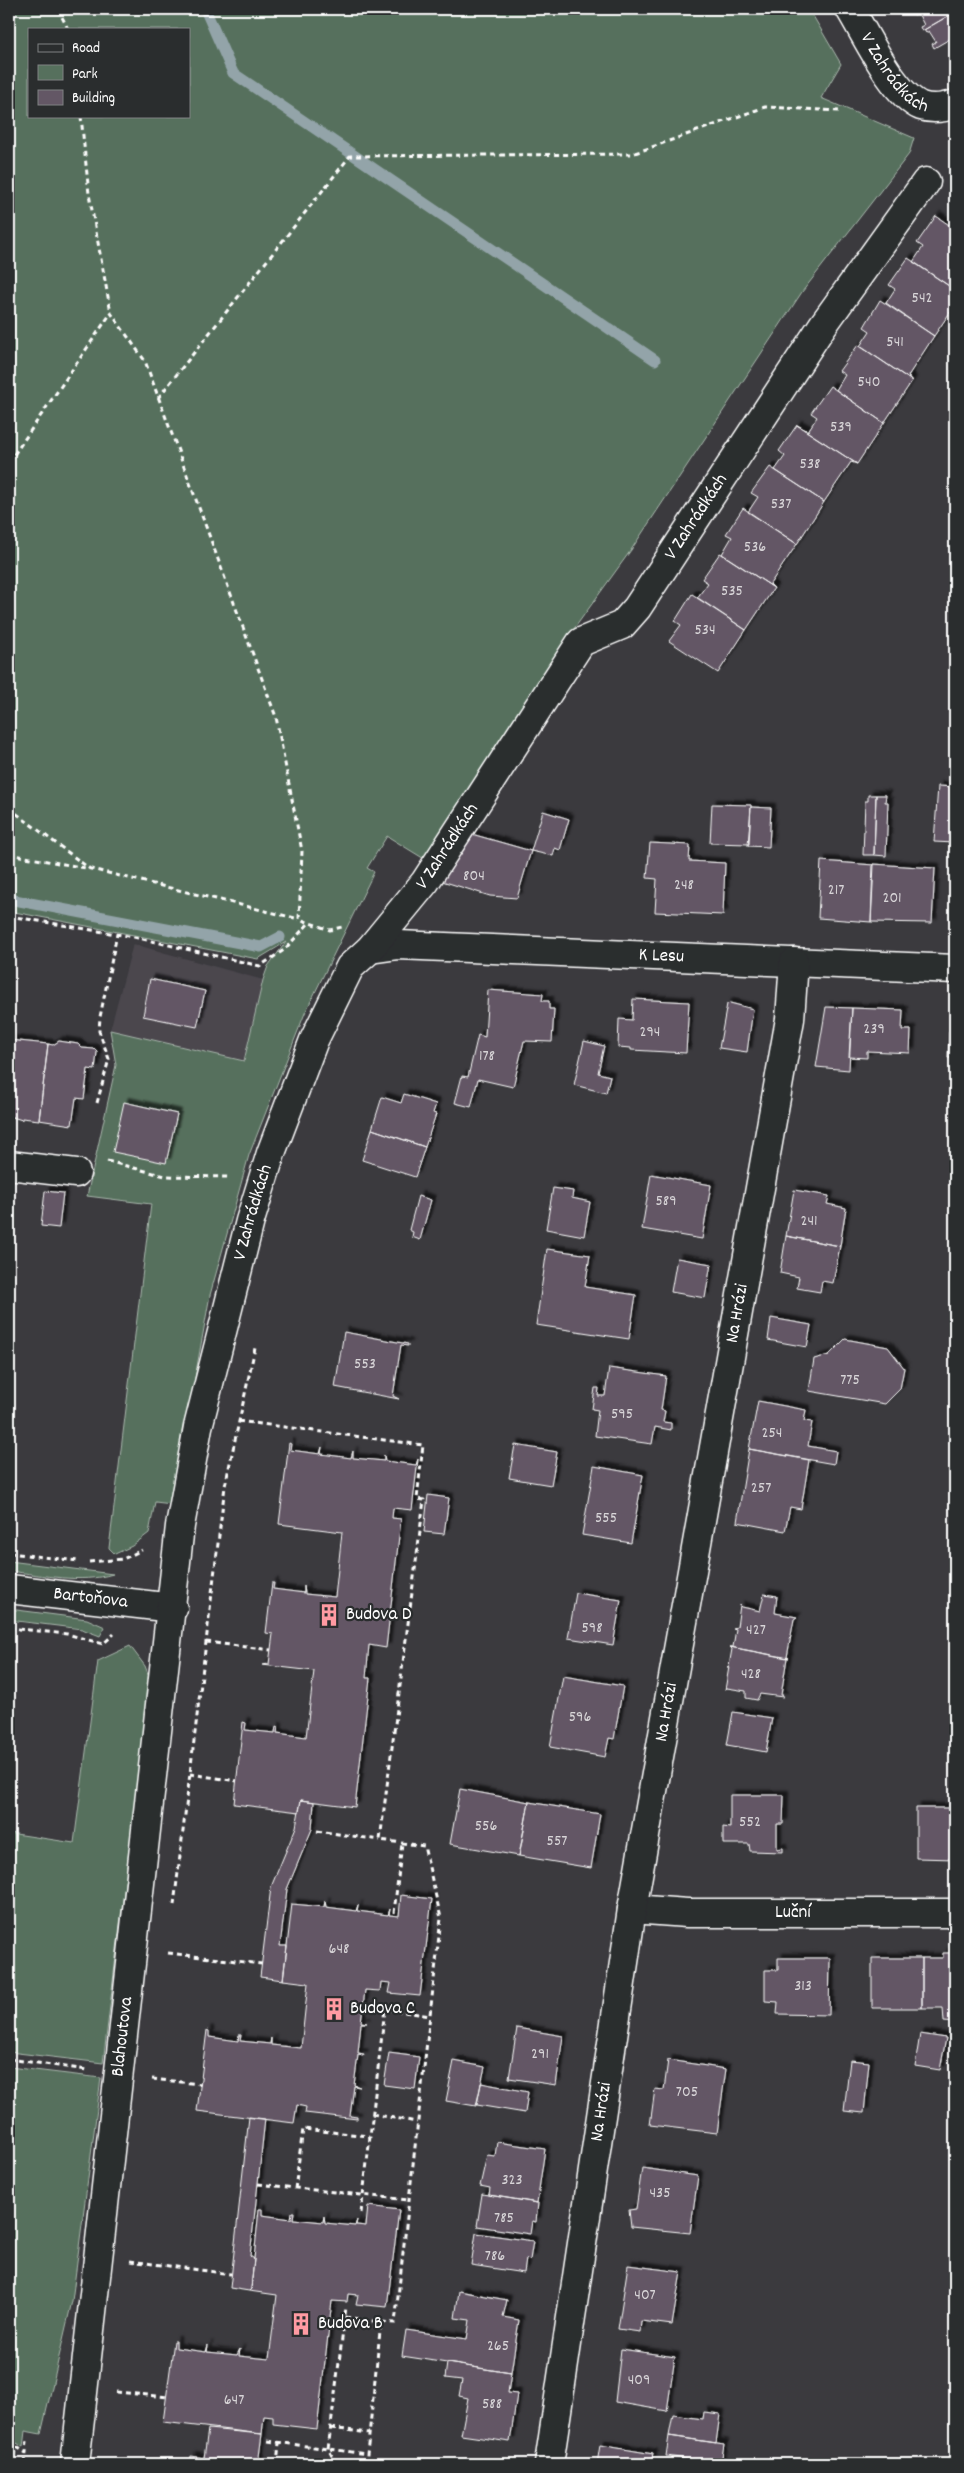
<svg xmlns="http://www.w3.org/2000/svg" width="964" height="2473" font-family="Dekko,sans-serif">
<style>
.built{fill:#4b474e}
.green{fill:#56705d;stroke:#aab8ae;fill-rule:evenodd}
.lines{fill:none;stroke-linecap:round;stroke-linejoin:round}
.stream{stroke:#93a4a9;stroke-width:11}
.building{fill:#635765;stroke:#fff;filter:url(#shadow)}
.minor-casing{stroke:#fff;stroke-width:31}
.path{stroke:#fff;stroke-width:3;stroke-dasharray:5 4;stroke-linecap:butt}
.minor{stroke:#2a2d2e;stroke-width:28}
.labels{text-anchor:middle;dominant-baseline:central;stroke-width:4.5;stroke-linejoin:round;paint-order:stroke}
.number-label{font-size:16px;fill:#d8d5d8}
.street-label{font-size:19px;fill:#fff;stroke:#2a2d2e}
.poi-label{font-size:19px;fill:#fff;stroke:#2a2d2e;text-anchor:start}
</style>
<defs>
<filter id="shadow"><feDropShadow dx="4.5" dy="-4.5" stdDeviation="1" flood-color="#0009"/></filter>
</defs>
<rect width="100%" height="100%" fill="#3b3a3e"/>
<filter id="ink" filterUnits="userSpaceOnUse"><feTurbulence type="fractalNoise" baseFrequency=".02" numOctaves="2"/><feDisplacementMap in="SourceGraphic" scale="10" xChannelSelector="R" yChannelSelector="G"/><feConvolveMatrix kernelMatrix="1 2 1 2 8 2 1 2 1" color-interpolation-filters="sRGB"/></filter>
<g filter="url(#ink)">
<path class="built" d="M133,944L263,980L245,1061L110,1030Z"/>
<path class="green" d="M9,9H809L841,64L821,98L914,138L909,154L802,292L631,550L571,633L426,860L387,836L367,868L374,872L305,1013L249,1155L210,1295L172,1504L155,1502L149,1533L132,1546L115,1554L109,1548L151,1204L87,1196L116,1065L110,1030L244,1061L263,980L268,966L286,942L258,959L9,911ZM29,29H189V116H29Z
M9,1561L113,1574C80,1584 43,1575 9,1571Z
M9,1609L87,1619L105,1627L100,1636L82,1629L9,1620Z
M130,1646L145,1666L150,1679L103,2063L9,2052V1833L74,1843L98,1661Z
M9,2067L101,2078L72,2301L41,2434L25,2431L23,2447L9,2438Z
M9,2446L16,2451L14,2464H9Z"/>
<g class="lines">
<path class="stream" d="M205,9L233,73L655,360
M9,899L261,947L280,937"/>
</g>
<path class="building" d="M910,9H955V12L922,31L920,27L924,25L918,13L914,15Z
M955,12V36L934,48L932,44L936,42L929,31L926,33L924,30Z
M936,216L955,229V290L913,262L923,247L917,243Z
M908,258L955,290V305L934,336L886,303L895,289L889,285Z
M880,300L934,336L908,376L912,381L860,346L870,331L864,327Z
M858,345L912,381L884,423L836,390L845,375L839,371Z
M830,386L884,423L857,464L797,425L808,431L817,417L811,413Z
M797,425L857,464L851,462L824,502L775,470L785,456L779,451Z
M770,467L824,502L797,544L748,512L758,497L751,493Z
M743,508L797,544L770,584L774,588L722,554L732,537L726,534Z
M720,553L774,588L746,630L697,598L708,583L702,579Z
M692,594L746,630L718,673L669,641L681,625L675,621Z
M938,786L955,787V843L934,842Z
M868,795H876L874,855H863L865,801H868Z
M876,795H886L885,802H888L886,856L874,855Z
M712,804L751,805L749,844L710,843Z
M751,807L771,808L769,847L748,846Z
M543,811L569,819L560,850L555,848L553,856L531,851Z
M468,833L531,851L517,898L490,896L442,881L441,878Z
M650,843L690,845L689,861L725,863L723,915L655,912L657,879L647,878Z
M821,861L874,865L871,922L818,918Z
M873,864L935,868L932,923L871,922Z
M953,885H955V921H950Z
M150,979L205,991L197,1027L143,1016Z
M488,990L543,994L542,1001H549V1009H554L552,1042L524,1041L513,1087L478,1079L471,1107L455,1103L462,1076L468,1077L478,1035L485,1037Z
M633,999L689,1002L686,1053L631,1050V1048L618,1047L619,1019L632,1020Z
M730,1003L753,1009L747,1052L719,1048L727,1004Z
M826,1007L852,1008L849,1070L816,1067Z
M852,1008L903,1010L902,1030H911L910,1053L867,1051V1058L849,1057Z
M949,1031H955V1058H948Z
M9,1040L48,1044L39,1120L22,1118V1120L9,1116Z
M59,1041L78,1044L82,1048L94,1049L97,1052L95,1070L88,1069L84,1099L76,1098L72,1125L39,1120L48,1044L53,1045Z
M584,1041L604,1046L598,1073L610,1076L606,1093L574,1085Z
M404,1094L436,1104L433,1113L436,1114L425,1147L372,1129L382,1097L401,1103Z
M124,1102L177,1114L166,1163L113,1152Z
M372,1129L425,1147L415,1177L362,1160Z
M651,1174L711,1185L702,1239L642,1229Z
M553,1188L573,1191L572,1198L590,1202L584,1236L546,1229Z
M794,1190L829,1196L827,1204L846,1208L840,1246L786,1236Z
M45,1191L63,1193L59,1228L41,1226Z
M418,1196L431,1200L420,1240L412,1237L413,1232L409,1230Z
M786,1236L840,1246L833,1283L822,1281L820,1292L797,1288L799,1277L780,1273Z
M547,1249L590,1255L585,1287L636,1295L629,1339L536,1325Z
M677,1258L711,1264L705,1298L671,1292Z
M771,1318L811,1325L807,1347L768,1340Z
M344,1332L408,1344V1346L401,1345L393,1396L399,1399L335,1387Z
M845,1339L888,1347L904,1368L900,1389L885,1404L809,1391L814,1359L829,1355Z
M609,1368L666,1376L661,1410L665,1411L663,1422L671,1423V1430L655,1427L652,1444L595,1436L598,1410L592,1409L595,1388H599L598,1396H605Z
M758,1401L806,1410L804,1421L812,1422L808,1446L836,1451L834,1464L749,1449Z
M289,1443L291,1444L290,1450L320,1454L322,1447L321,1454L351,1458L353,1451V1458L384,1461V1455L385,1461L416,1465L418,1459L412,1510L393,1508L392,1518L401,1519L386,1648L369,1645L366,1678H370L355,1807L301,1800L299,1812L234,1804L243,1722L246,1723L245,1730L275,1733L276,1726L278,1727L277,1733L306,1737L314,1671L262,1665L269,1664L273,1634L266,1633L272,1583H274L273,1589L304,1593V1586L305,1594L335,1597L342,1532L279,1524Z
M515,1445L557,1452L551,1485L509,1478Z
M749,1449L809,1460L801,1509L790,1507L785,1531L737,1522Z
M594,1466L643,1475L631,1543L582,1535Z
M428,1495L449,1498L444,1534L424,1532Z
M576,1593L621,1600L613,1645L568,1638Z
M764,1594L777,1596L775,1613L797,1617L794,1619L787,1657L789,1658L730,1647H733L736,1629L733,1628L737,1627L740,1605L742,1607L760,1611Z
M730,1647L787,1658L781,1695H783V1697L760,1694L757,1700L746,1698V1691L727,1688L725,1690L729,1667H727L729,1666L732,1649Z
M563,1676L623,1686L614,1739L609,1738L605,1757L550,1747Z
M733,1712L772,1718L766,1752L727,1745Z
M460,1789L529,1802L519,1856L450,1844Z
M730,1795H784L783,1824H777V1849L783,1848V1852L750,1851L749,1844H723V1827L730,1828Z
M301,1800L314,1802L312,1829L287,1889L280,1946H287L283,1980L260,1977L271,1887L296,1827Z
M529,1802L600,1814L591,1868L519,1856Z
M916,1808H955V1859L916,1858Z
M401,1895L432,1899L420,1996L389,1993L391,1983L381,1982L380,1991L365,1990L361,2022L367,2023H361L358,2053L364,2054L363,2056L358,2055L354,2085L360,2087L354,2086L350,2116L357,2117V2119L305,2113L306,2107L297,2105L294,2123L197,2111L207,2030L209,2031V2037L238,2041L239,2035H241L240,2041L270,2044L271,2038V2045L301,2048L308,1983L283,1980L292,1904L324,1907L325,1901L326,1907L356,1911L358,1905L357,1911L388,1915L390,1909L389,1915L399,1916Z
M943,1953H955V2023L944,2022L943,2008H922V1958H943Z
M778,1958H830L829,2015L777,2014L778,2002L765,2001V1970H778Z
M872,1958H922V2008H872Z
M517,2028L563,2036L556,2085L509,2078Z
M920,2034L946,2038L940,2070L915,2066Z
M389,2053L419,2057L415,2089L384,2085Z
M668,2060L726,2069L717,2133L650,2125L655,2089L664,2090Z
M850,2060L869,2062L864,2113L844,2111Z
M454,2061L485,2067L476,2106L446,2101Z
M481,2083L528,2092L525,2113L477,2105Z
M249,2117L265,2119L250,2256L254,2259L251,2289L249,2291L230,2288Z
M497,2142L545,2149L537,2203L489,2195L490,2188L480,2186L487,2155L495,2156Z
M642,2168L698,2176L690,2233L631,2227L629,2210L636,2209Z
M482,2194L538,2203L536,2222L532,2221L530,2234L477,2226Z
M368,2206L399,2210L387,2307L356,2304L358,2295L348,2294L347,2302L332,2301L317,2429L273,2424V2417L264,2416L262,2434L163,2422L174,2341H176V2348L206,2352L208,2345L207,2352L237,2355L240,2349L239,2356L269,2359L277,2295L249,2291L251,2289L259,2209H262V2215L291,2219L292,2212H294L293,2219L323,2222L324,2216L325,2223L355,2226L357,2220L356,2225L366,2226Z
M476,2233L533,2241L530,2260L526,2259L524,2273L471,2265Z
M628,2265L681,2272L672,2325L641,2321L640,2332L618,2329Z
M459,2291L507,2300L503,2317L519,2320L511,2373L402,2356L406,2330L467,2339L470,2320L455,2318Z
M621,2349L675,2357L667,2411L615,2402Z
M447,2363L511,2373L508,2393L517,2394L510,2442L461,2435L468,2398L459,2396L462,2380L445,2378Z
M704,2412L720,2414L716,2443L669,2436L673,2415L703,2419Z
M208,2429L262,2434L258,2464H190L191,2456L204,2458Z
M669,2436L724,2444L721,2464L666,2456Z
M600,2445L653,2454L651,2464H597Z"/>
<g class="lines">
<defs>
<g id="minor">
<path id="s1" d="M850,9C866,35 893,94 921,106C933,110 944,108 955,104"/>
<path id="s2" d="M370,949L398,945L955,969"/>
<path d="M9,1165L76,1173"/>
<path id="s3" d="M9,1589L173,1608"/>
<path id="s4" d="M632,1909L687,1913H955"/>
<path id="s5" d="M75,2464L180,1526L198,1427L250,1221L271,1153L314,1040L350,967L370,949L425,882L581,642L622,625L637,608L823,325L926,182"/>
<path id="s6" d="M549,2464L632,1909L790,1019L794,962"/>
</g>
</defs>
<use href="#minor" class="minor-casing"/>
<path class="path" d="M58,9L68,29
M81,116L89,194L111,313L145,361L276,717L302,851L299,919L330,930L342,927
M158,398L350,156L632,154L765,107L840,111
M9,462L111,313
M9,808L90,869
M9,854L91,869L299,919
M9,916L134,937L260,966L284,950L310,922
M97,1103L109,1059L99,1031L100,1017L117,934
M107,1161L165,1176L229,1177
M238,1421L423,1445L417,1499L424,1500L380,1840L424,1846L441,1918L395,2323L381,2322L366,2464
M9,1553L78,1561
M89,1562L123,1559L142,1550
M9,1628L67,1634L103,1644L114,1634
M206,1642L271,1650
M190,1774L237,1781
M317,1831L380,1840
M174,1905L225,1486L255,1348
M394,1913L402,1843
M168,1953L262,1964
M9,2059L87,2070
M152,2079L201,2084
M372,2114L417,2122
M258,2184L409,2200
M295,2189L303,2129L369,2136
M361,2213L385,2009L431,2016
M130,2261L231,2274
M345,2317L381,2322
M116,2392L168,2397
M331,2428L369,2433
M268,2441L367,2454
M9,2442L26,2453
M25,2464L27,2441
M277,2464L279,2443
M337,2464L328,2449L346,2307"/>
<use href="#minor" class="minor"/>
</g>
</g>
<defs>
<symbol id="building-bare" viewBox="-9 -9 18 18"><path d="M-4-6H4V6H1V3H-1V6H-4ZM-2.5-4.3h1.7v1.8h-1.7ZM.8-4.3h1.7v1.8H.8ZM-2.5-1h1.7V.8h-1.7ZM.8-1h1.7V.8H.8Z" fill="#ff9aa2" stroke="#2a2d2e" stroke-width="2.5" paint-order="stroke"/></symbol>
</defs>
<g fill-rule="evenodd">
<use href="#building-bare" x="313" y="1599" width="32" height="32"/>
<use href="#building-bare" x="318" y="1993" width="32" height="32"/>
<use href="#building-bare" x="285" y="2308" width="32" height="32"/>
</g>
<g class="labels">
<g class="number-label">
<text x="922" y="298">542</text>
<text x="895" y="342">541</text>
<text x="869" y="382">540</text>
<text x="841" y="427">539</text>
<text x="810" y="464">538</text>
<text x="781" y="504">537</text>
<text x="755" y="547">536</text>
<text x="732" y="591">535</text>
<text x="705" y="630">534</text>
<text x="474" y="876">804</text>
<text x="684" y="885">248</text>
<text x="836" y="890">217</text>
<text x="892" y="898">201</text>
<text x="874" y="1029">239</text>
<text x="650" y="1032">294</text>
<text x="487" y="1056">178</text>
<text x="666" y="1201">589</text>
<text x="809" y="1221">241</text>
<text x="365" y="1364">553</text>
<text x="850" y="1380">775</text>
<text x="622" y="1414">595</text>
<text x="772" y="1433">254</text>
<text x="761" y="1488">257</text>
<text x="606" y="1518">555</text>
<text x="592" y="1628">598</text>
<text x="756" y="1630">427</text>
<text x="751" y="1674">428</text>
<text x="580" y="1717">596</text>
<text x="750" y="1822">552</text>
<text x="486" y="1826">556</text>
<text x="557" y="1841">557</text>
<text x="339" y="1949">648</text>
<text x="803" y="1986">313</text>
<text x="540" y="2054">291</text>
<text x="687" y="2092">705</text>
<text x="512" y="2180">323</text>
<text x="660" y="2193">435</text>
<text x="504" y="2218">785</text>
<text x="495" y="2256">786</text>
<text x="645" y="2295">407</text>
<text x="498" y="2346">265</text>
<text x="639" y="2380">409</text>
<text x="234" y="2400">647</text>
<text x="492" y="2404">588</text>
</g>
<g class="street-label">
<text stroke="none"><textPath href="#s1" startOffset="79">V Zahrádkách</textPath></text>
<text stroke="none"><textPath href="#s5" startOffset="2106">V Zahrádkách</textPath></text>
<text stroke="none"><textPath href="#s5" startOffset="1686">V Zahrádkách</textPath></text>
<text stroke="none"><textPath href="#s2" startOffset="292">K Lesu</textPath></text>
<text stroke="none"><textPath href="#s5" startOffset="1266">V Zahrádkách</textPath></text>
<text stroke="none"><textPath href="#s6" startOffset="1166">Na Hrázi</textPath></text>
<text stroke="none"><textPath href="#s3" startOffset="82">Bartoňova</textPath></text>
<text stroke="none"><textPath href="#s6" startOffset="761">Na Hrázi</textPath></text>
<text stroke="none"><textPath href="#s4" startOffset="161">Luční</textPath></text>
<text stroke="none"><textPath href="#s5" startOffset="430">Blahoutova</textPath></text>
<text stroke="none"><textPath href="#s6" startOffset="356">Na Hrázi</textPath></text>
</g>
<g class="poi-label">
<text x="346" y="1615">Budova D</text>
<text x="350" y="2009">Budova C</text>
<text x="318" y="2324">Budova B</text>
</g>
</g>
<rect width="964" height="2473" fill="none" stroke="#2a2d2e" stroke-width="30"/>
<rect x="15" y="15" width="934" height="2443" fill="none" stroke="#fff" stroke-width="2" filter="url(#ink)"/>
<rect x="28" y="28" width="162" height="90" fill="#2a2d2e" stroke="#7f8182"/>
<rect x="38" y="44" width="25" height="8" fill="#2a2d2e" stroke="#7f8182"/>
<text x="72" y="52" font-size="15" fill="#ffffff">Road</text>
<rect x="38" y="65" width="25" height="15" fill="#56705d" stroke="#7f8182"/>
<text x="72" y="78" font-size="15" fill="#ffffff">Park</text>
<rect x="38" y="90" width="25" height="15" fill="#635765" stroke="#7f8182"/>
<text x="72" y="102" font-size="15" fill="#ffffff">Building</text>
</svg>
